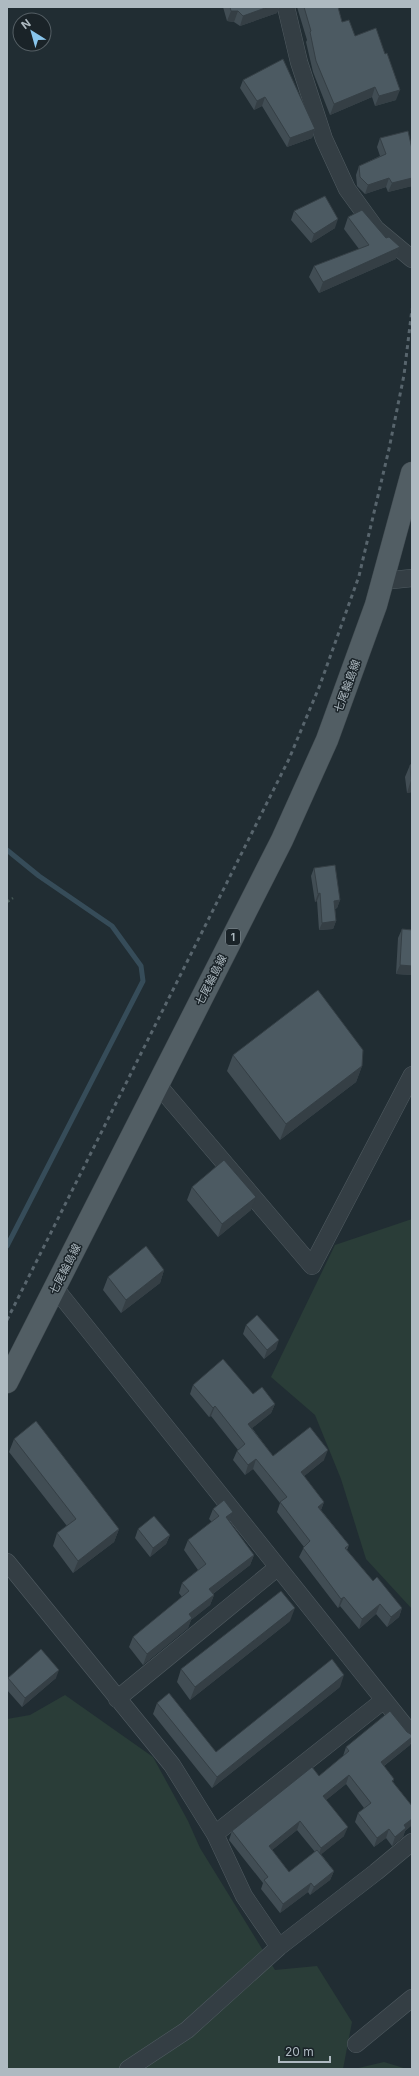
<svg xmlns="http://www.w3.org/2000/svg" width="419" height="2076" font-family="Inter,'Noto Sans JP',sans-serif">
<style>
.green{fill:#2a3d38}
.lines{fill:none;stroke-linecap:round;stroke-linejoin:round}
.stream{stroke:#364c59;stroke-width:5}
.street-casing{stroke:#515c62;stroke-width:18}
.primary-casing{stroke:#404a50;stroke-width:23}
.path{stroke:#465856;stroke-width:2.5;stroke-dasharray:3 3;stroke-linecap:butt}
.street{stroke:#343e44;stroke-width:17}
.primary{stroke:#525e64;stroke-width:22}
.rail{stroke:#58656d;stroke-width:3;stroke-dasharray:4 4;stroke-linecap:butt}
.wall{fill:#414d54;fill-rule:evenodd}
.shaded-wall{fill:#353f45}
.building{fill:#4c5a62;stroke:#353f45}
.labels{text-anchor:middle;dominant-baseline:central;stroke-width:3;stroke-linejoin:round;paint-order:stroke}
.shield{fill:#1a2328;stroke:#828d93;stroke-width:1}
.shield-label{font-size:10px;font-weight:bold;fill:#aebac1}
.street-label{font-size:11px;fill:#aebac1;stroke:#1a2328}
</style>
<rect width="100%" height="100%" fill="#212d33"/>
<path class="green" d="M412,1219V1609L366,1559L341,1479L315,1415L271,1377L335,1245Z
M65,1695L153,1757L188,1821L200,1848L275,1970L317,1966L352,2022L343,2069H7V1719L30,1715Z
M384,2062L407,2069H354Z"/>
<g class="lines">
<path class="stream" d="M7,850L39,876L112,926L141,966L143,981L7,1246"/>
<defs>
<path id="street" d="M286,7L299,62L324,139L347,189L376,229L412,259
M383,581L412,578
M158,1085L312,1266L412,1075
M55,1288L412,1735
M7,1562L172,1765L215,1834L244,1896L279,1947
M117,1699L278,1567
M215,1834L384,1700
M356,2044L412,1998
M128,2069L187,2030L279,1947L376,1872L412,1842"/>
<path id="primary" d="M7,1382L282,840L327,740L376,605L412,473"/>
</defs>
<use href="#street" class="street-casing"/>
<use href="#primary" class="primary-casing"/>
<path class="path" d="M7,902L13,898"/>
<use href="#street" class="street"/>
<use href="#primary" class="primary"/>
<path class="rail" d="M7,1320L289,759L320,685L359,576L389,449L404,375L412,309"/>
</g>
<path class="wall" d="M223,7H279L277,13L240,26L234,22L227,21Z
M297,7H338L342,22L355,36L396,100L375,106L372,97L330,115L313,72L306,42L307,40Z
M243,80L315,129L312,138L287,147L262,106L254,110L240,88Z
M380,138L412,149V186L388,192L386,187L365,194L357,186L356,175L359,166L380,156L377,147Z
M294,211L335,228L311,243L291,220Z
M348,217L396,259L319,293L309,277L314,266L359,249L344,229Z
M412,690V709H411Z
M412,764V792L407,793L405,777L410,765Z
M314,868L340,900L337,908L335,909L336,921L333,929L319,930L317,901L315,902L311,876Z
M402,929L412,930V975L396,974L398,938Z
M233,1055L362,1066L356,1082L280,1140L227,1071Z
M192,1187L251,1210L218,1237L187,1200Z
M164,1270L160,1283L121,1313L103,1290L108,1277Z
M246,1325L276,1349L264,1359L243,1334Z
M193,1385L253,1394L275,1404L271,1413L252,1428L273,1456L324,1460L304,1476L324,1502L321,1510L349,1545L347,1550L373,1581L402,1608L399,1617L387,1627L376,1614L359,1629L340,1606L338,1608L299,1557L304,1547L277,1512L280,1503L253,1469L245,1475L233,1460L237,1451L238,1450L211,1416L209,1417L190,1394Z
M14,1439L119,1529L114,1542L73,1573L53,1546L57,1533L67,1526L9,1452Z
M213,1509L229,1522L254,1555L250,1565L213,1594L214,1595L210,1605L191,1620L188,1628L143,1665L129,1647L133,1637L182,1597L179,1593L182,1583L198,1570L184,1550L188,1540L212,1522L209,1519Z
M138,1529L170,1535L166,1544L150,1557L135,1538Z
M290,1621L190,1700L177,1682L181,1669Z
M8,1678H56L22,1707L7,1690Z
M340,1687L212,1788L153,1714L157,1703L216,1752Z
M407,1732L412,1735V1740L410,1745L384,1766L394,1779L393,1782L412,1806V1825L405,1831L403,1837L392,1846L386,1838L374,1847L355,1822L358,1813L364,1808L346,1784L326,1800L344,1836L321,1854L334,1871L330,1880L310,1895L308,1892L280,1913L261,1889L263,1883L229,1840L232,1831L319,1776L343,1756L346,1747ZM297,1830L315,1852L289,1872L272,1850Z"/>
<path class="shaded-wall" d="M268,7H279L277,13L240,26L243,16Z
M231,11H238L234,22L227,21Z
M375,87L372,97L330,115L334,104Z
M400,90L396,100L375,106L379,96Z
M265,97L262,106L254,110L257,101Z
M315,129L312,138L287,147L290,138Z
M389,178L386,187L365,194L368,185Z
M412,178V186L388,192L392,183Z
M338,219L335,228L311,243L314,234Z
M400,247L396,259L319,293L323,282Z
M411,780H412V792L407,793Z
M320,893L317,901L315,902L318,894Z
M340,900L337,908L332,909L334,901Z
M336,921L333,929L319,930L322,923Z
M400,965L412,966V975L396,974Z
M362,1066L356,1082L280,1140L286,1124Z
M256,1197L251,1210L218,1237L222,1224Z
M164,1270L160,1283L121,1313L126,1300Z
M279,1340L276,1349L264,1359L267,1350Z
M275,1404L271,1413L245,1434L248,1424Z
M215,1406L211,1416L209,1417L213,1408Z
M328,1450L324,1460L297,1482L301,1472Z
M256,1459L253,1469L245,1475L248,1465Z
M324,1502L320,1512L318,1507Z
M233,1512L229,1522L226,1517Z
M119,1529L114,1542L73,1573L78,1561Z
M170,1535L166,1544L150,1557L153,1548Z
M254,1555L250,1565L206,1599L209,1589Z
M214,1595L210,1605L191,1620L188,1628L143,1665L147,1654L189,1614Z
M344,1597L340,1606L338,1608L341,1599Z
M380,1604L376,1614L359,1629L362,1619Z
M295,1608L290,1621L190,1700L195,1687Z
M402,1608L399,1617L387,1627L391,1617Z
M59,1670L56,1678L22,1707L25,1698Z
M344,1675L340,1687L212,1788L217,1777Z
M412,1737V1740L410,1745L377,1771L381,1762Z
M349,1775L346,1784L320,1805L323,1796Z
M412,1819V1825L405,1831L403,1837L392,1846L395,1837L404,1825Z
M300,1821L297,1830L266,1855L269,1846Z
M348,1827L344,1836L318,1857L321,1848Z
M389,1829L386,1838L374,1847L377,1838Z
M334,1871L330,1880L310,1895L314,1887Z
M311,1883L308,1892L280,1913L283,1904Z"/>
<path class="building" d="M230,7H268L243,16L238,11H231Z
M304,7H338L342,22L349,20L355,36L376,28L385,54L387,53L400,90L379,96L375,87L334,104L316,61L310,32L311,31Z
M283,59L315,129L290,138L265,97L257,101L243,80Z
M408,131L412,149V178L392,183L389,178L368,185L360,177L359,166L386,154L380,138Z
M325,196L338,219L314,234L294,211Z
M362,210L386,238L389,237L400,247L323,282L314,266L369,245L348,217Z
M412,764V780H411L410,765Z
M335,865L340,900L334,901L336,921L322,923L320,893L318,894L314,868Z
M402,929L412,930V966L400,965Z
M318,990L363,1050L362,1066L286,1124L233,1055Z
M224,1160L256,1197L222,1224L192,1187Z
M146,1246L164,1270L126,1300L108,1277Z
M257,1315L279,1340L267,1350L246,1325Z
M223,1359L253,1394L262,1387L275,1404L248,1424L273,1456L310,1427L328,1450L301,1472L324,1502L318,1507L349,1545L345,1548L373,1581L377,1577L402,1608L391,1617L380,1604L362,1619L344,1597L341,1599L303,1548L310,1541L280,1502L287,1497L256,1459L248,1465L237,1451L245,1444L215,1406L213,1408L193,1385Z
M36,1421L119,1529L78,1561L57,1533L76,1519L14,1439Z
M224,1500L233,1512L226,1517L254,1555L209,1589L214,1595L189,1614L192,1618L147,1654L133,1637L189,1591L182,1583L206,1564L188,1540L219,1516L213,1509Z
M154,1516L170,1535L153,1548L138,1529Z
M281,1591L295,1608L195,1687L181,1669Z
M41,1649L59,1670L25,1698L8,1678Z
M332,1659L344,1675L217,1777L157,1703L169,1693L216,1752Z
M390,1711L407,1732L412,1735V1737L381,1762L394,1779L392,1781L412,1806V1819L404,1825L406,1828L395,1837L389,1829L377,1838L358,1813L371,1803L349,1775L323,1796L348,1827L321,1848L300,1821L269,1846L289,1872L317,1850L334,1871L314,1887L311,1883L283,1904L264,1880L268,1877L232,1831L312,1767L319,1776L349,1751L346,1747Z"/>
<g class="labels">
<rect class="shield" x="226" y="929" width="14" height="16" rx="3"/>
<g class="shield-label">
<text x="233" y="937">1</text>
</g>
<g class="street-label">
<text transform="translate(347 686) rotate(-70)">七尾輪島線</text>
<text transform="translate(211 980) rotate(-63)">七尾輪島線</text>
<text transform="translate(65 1269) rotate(-63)">七尾輪島線</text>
</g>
</g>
<rect width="419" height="2076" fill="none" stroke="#aebac1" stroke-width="16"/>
<g transform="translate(32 32) rotate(323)"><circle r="19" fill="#1a2328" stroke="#555f65"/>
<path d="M0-3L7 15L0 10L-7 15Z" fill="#88c5ec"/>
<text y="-6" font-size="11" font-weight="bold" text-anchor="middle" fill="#aebac1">N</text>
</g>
<path d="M279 2056v6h51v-6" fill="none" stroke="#aebac1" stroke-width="2"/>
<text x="285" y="2056" font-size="12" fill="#aebac1" stroke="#1a2328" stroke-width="3" paint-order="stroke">20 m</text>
</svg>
